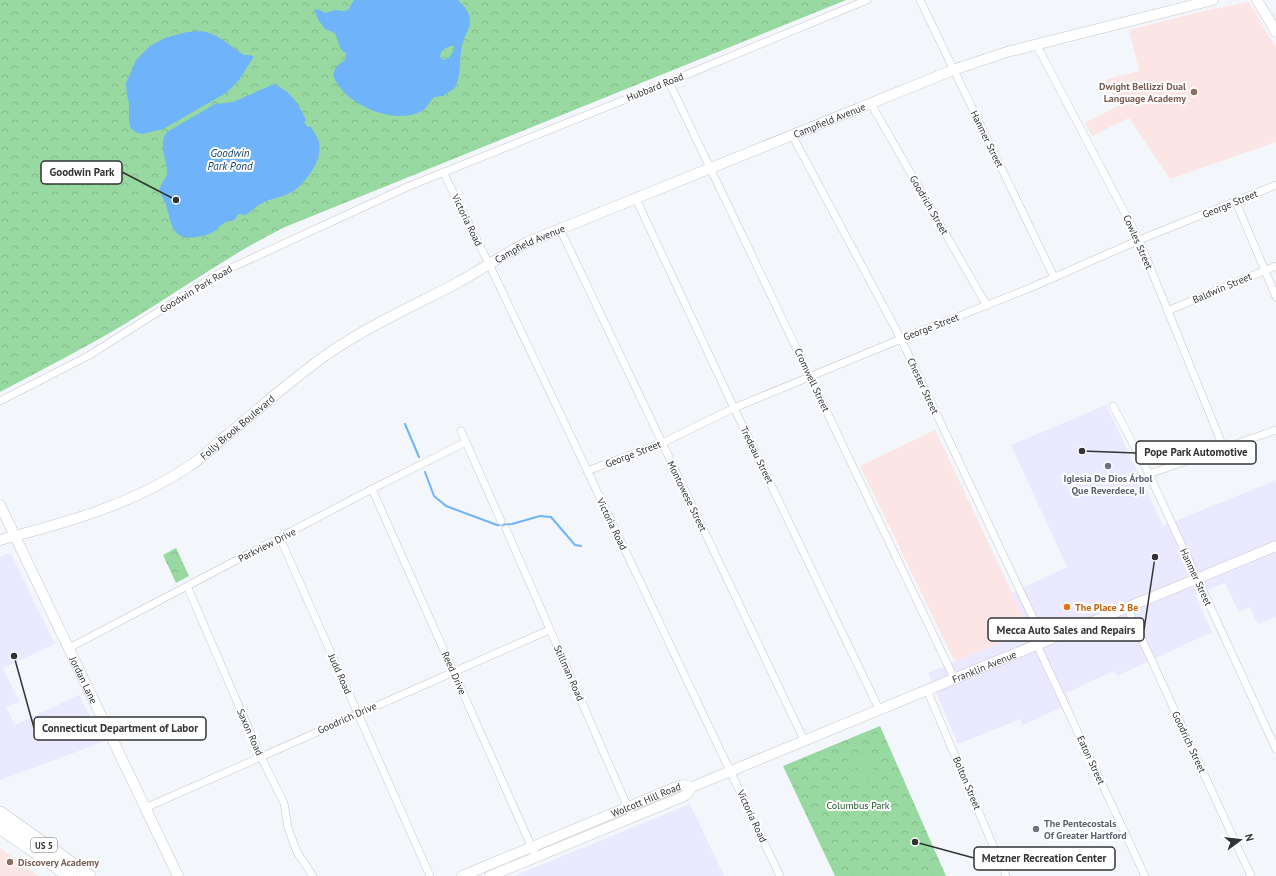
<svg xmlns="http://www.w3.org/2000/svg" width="1276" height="876" font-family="'PT Sans',sans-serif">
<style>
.commercial{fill:#ebe9ff}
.education{fill:#fbe6e5}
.park{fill:url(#park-crowns)}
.pitch{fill:#97d9a0}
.water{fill:#6fb4fb;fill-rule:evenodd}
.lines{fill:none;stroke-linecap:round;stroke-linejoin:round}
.stream{stroke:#6fb4fb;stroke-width:2}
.street-casing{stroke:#c4c7cc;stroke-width:8}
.secondary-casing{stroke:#c4c7cc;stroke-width:11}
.highway-casing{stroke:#c4c7cc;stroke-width:14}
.street{stroke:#fff;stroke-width:7}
.secondary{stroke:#fff;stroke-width:10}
.highway{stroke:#fff;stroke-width:13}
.education-dot{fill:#8d6e63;stroke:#fff;stroke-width:1.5}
.worship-dot{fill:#6b7280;stroke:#fff;stroke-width:1.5}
.food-dot{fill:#e8710a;stroke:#fff;stroke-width:1.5}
.labels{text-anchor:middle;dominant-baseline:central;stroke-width:4;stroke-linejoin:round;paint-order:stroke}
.shield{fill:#fff;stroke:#707072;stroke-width:1}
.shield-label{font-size:9px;font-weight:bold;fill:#323335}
.education-label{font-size:10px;font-weight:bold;fill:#785e54;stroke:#fff;text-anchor:end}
.street-label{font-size:10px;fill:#323335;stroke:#fff}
.worship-label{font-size:10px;font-weight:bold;fill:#5b616d;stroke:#fff}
.food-label{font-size:10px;font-weight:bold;fill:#c56008;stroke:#fff;text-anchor:start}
.park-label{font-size:10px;fill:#1a5327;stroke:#fff}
.water-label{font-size:11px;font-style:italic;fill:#11426f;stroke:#fff}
.leader{fill:none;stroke:#323335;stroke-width:1.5}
.callout-dot{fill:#323335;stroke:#fff;stroke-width:1.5}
.callout{fill:#fff;stroke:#323335;stroke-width:1.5}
.callout-label{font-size:11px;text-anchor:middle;font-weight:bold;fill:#323335}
</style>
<defs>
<pattern id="park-crowns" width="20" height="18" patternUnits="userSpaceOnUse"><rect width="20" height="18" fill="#97d9a0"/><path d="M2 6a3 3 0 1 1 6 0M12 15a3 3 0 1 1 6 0" fill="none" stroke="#83bb8a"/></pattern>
</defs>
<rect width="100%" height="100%" fill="#f3f6fa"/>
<path class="commercial" d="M1106,405L1163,526L1276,480V617L1258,624L1250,607L1239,612L1225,583L1195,595L1212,632L1117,676L1114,671L1066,693L1071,703L1023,725L1020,719L958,744L928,673L1030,631L1012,593L1067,567L1011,445Z
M11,553L55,644L3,668L19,701L6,708L15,725L79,695L103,742L0,780V556Z
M690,804L724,876H514Z"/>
<path class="education" d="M1249,2L1276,48V142L1170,179L1129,118L1092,136L1085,123L1120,105L1104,80L1139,71L1129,30L1204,11Z
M935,430L1030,631L955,662L860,466Z
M0,848L39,876H0Z"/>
<path class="park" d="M0,0H846L285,227C230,254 181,290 128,322C87,347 43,369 0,392Z
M176,548L189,576L176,583L163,555Z
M880,726L946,876H835L783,766Z"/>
<path class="pitch" d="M866,752L870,762L849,771L845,762Z
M872,765L876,775L855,785L851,775Z"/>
<path class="water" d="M354,0H458C464,6 470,12 470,21C470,29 465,34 463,42C458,58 463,71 455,88L443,96L434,97C430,101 428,107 422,111C394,126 344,105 333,75L336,67L345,60L346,53L341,50L335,33L325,29L319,21L314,10L317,9L325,13L335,10L345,11L348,10ZM452,46H454L455,48L449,58L442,60L440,56C441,50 446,47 452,46Z
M201,31C217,33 229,45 242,54C245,56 249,54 253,56V58L239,80L226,93L163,129L142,134L137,133L131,129L129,122V103L127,95L126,83L136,60L150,46L165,38L187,32Z
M274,84C293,94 297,101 306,120L304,123L308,127H311C314,132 318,137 319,143C323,159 307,181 295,190C287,196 275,198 266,201C259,204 252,210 246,215L238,214C234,224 231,219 224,223C222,224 219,227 217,229C212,234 204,236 197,237C169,241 172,221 165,202C163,197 159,193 160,188C161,183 166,179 167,174C168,160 157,144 167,132L215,104L233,102Z"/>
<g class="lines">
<path class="stream" d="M405,424L419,457
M425,472L434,496L446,506L497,525L512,524L540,516L551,517L575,545L581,546"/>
<defs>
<path id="street" d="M920,0L1054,277
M1036,44L1139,240L1224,449
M669,82L954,678
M871,104L987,306
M792,135L901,339L1044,641
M443,172L489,264L780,876
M636,199L734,408L879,709
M1236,202L1276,297
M560,229L804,740
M1167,311L1276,266
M0,401L88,356L218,274L407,187L669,82L867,0
M1113,406L1149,474L1276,749
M461,431L501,521
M587,471L662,443L734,408L901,339L1030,288L1139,240L1276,185
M1149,474L1276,430
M372,489L536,857
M506,529L632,817
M280,538L430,876
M187,586L261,757L284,803L288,828L297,852L313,876
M1127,607L1251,876
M1037,645L1145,876
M69,648L372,489L466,442
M927,690L1006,876
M145,808L549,630"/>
<g id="secondary">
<path d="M1257,0L1276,32"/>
<path id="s1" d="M0,505L178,876"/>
<path id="s2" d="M0,540C65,523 131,505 188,467C202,458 214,446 226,436C260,408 293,378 329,353C370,325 415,305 459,282C482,269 504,254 528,242L953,70L1007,52L1213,0"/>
<path id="s3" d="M692,787L1276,546"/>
<path id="s4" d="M462,876L676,787L683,785L692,787"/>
<path d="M490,876L682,797L687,794L692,787"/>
</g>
<path id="highway" d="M0,813L89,876
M0,827L70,876"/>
</defs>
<use href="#street" class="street-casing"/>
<use href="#secondary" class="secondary-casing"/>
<use href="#highway" class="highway-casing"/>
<use href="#street" class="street"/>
<use href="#secondary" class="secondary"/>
<use href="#highway" class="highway"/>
</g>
<g class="education-dot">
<circle cx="1194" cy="92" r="4"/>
<circle cx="10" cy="862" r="4"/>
</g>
<g class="worship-dot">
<circle cx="1108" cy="466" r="4"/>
<circle cx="1036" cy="829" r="4"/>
</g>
<circle class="food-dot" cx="1067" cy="607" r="4"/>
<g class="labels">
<rect class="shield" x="31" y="838" width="26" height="14" rx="3"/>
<g class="shield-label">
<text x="44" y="845">US 5</text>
</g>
<g class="education-label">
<text x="1186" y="86">Dwight Bellizzi Dual<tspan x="1186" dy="12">Language Academy</tspan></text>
<text x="18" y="862" text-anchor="start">Discovery Academy</text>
</g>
<g class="street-label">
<text transform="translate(655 87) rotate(-22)">Hubbard Road</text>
<text stroke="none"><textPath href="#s2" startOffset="937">Campfield Avenue</textPath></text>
<text transform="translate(987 139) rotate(64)">Hanmer Street</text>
<text transform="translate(1230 204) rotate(-22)">George Street</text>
<text transform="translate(929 205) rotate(60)">Goodrich Street</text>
<text transform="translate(467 220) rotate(64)">Victoria Road</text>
<text transform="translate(1138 242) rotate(66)">Cowles Street</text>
<text stroke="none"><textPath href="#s2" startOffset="613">Campfield Avenue</textPath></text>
<text transform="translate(1222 288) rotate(-23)">Baldwin Street</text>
<text transform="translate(196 289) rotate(-31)">Goodwin Park Road</text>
<text transform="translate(931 327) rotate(-21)">George Street</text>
<text transform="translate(812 380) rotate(65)">Cromwell Street</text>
<text transform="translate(923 386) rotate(65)">Chester Street</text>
<text stroke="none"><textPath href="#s2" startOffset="266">Folly Brook Boulevard</textPath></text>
<text transform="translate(633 454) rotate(-21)">George Street</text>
<text transform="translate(757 455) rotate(64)">Tredeau Street</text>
<text transform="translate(687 496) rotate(64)">Montowese Street</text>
<text transform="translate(612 524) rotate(64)">Victoria Road</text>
<text transform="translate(267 545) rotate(-27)">Parkview Drive</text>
<text transform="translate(1196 577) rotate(65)">Hanmer Street</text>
<text stroke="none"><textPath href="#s3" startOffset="316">Franklin Avenue</textPath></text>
<text transform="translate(454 673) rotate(66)">Reed Drive</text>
<text transform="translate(569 673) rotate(66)">Stillman Road</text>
<text transform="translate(340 674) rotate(66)">Judd Road</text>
<text stroke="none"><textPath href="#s1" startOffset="194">Jordan Lane</textPath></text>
<text transform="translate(347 718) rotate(-24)">Goodrich Drive</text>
<text transform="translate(250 732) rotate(66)">Saxon Road</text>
<text transform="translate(1189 742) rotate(65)">Goodrich Street</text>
<text transform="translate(1091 760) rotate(65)">Eaton Street</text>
<text transform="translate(967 783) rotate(67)">Bolton Street</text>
<text stroke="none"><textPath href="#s4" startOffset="199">Wolcott Hill Road</textPath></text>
<text transform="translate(752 816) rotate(65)">Victoria Road</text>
</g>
<g class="worship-label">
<text x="1108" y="478">Iglesia De Dios Árbol<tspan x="1108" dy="12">Que Reverdece, II</tspan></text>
<text x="1044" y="823" text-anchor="start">The Pentecostals<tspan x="1044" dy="12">Of Greater Hartford</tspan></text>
</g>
<g class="food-label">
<text x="1075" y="607">The Place 2 Be</text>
</g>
<g class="park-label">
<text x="858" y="805">Columbus Park</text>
</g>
<g class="water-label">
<text x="230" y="153">Goodwin<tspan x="230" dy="13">Park Pond</tspan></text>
</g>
</g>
<path class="leader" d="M176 200L122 172M1082 451L1136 453M1155 557L1144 630M14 656L34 728M915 842L974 858"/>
<g class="callout-dot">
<circle cx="176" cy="200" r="4"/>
<circle cx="1082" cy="451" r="4"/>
<circle cx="1155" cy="557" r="4"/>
<circle cx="14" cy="656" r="4"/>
<circle cx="915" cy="842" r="4"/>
</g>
<g class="callout">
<rect x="41" y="161" width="81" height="23" rx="4"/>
<rect x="1136" y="441" width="120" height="23" rx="4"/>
<rect x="988" y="618" width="156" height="23" rx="4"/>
<rect x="34" y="717" width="172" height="23" rx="4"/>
<rect x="974" y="847" width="141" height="23" rx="4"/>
</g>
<g class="callout-label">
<text x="82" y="176">Goodwin Park</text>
<text x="1196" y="456">Pope Park Automotive</text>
<text x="1066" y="634">Mecca Auto Sales and Repairs</text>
<text x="120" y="732">Connecticut Department of Labor</text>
<text x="1044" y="862">Metzner Recreation Center</text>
</g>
<g transform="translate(1240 840) rotate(75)" stroke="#ffffff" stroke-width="3" paint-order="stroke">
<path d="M0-3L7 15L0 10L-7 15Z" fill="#323335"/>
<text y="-6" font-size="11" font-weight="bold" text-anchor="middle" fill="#323335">N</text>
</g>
</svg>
